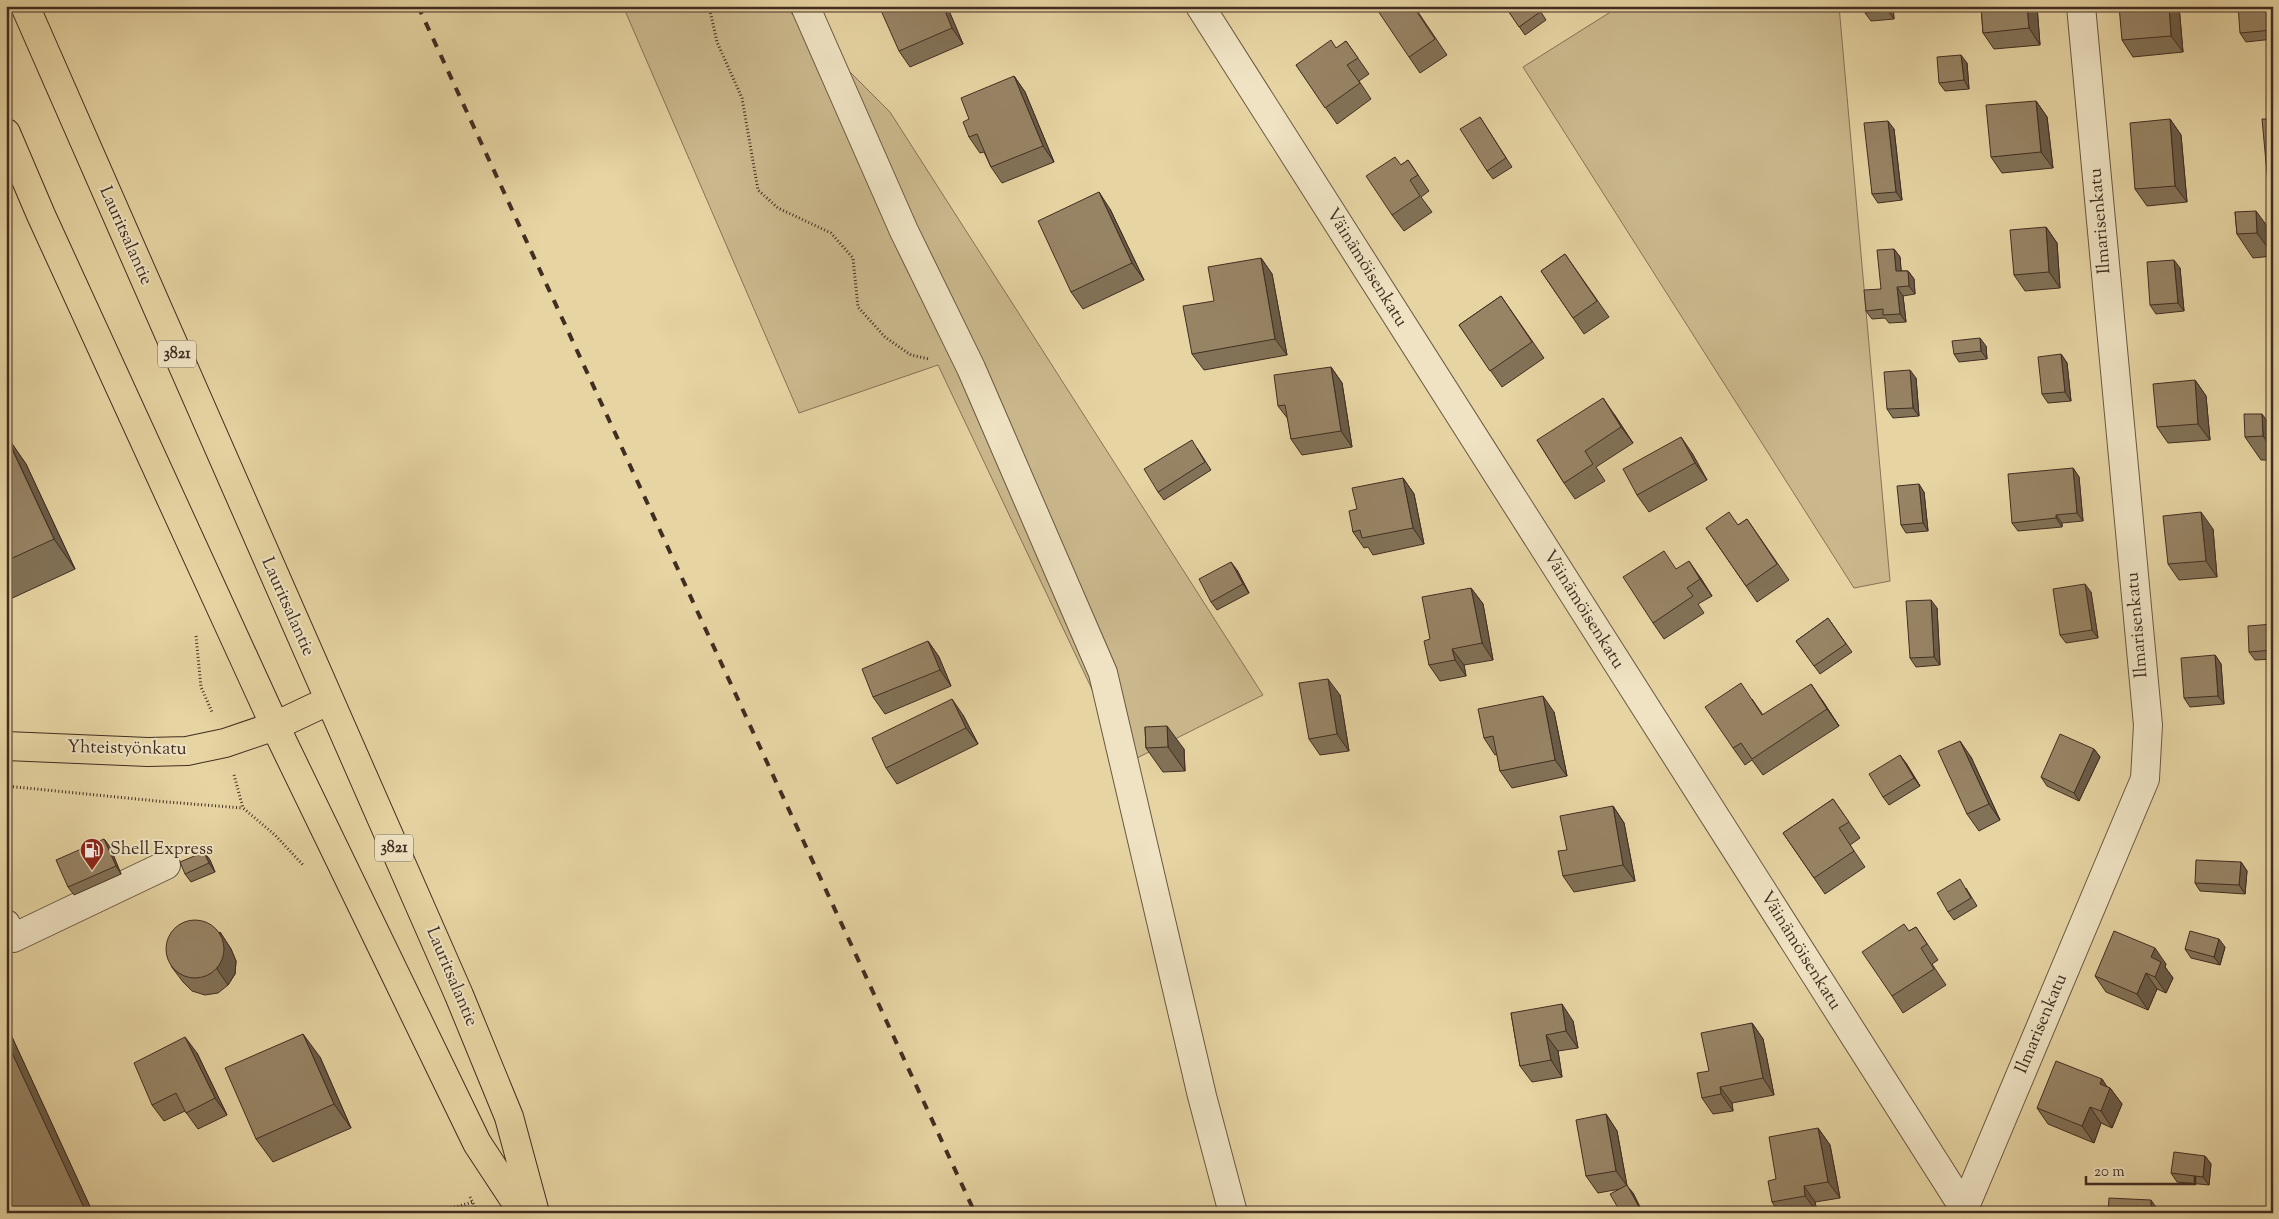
<svg xmlns="http://www.w3.org/2000/svg" width="2279" height="1219" font-family="'Sorts Mill Goudy',serif">
<style>
.green{fill:#cab88c;stroke:#867257}
.lines{fill:none;stroke-linecap:round;stroke-linejoin:round}
.minor-casing{stroke:#6a5742;stroke-width:30}
.major-casing{stroke:#412d22;stroke-width:30}
.path{stroke:#412d22;stroke-width:3;stroke-dasharray:1 2.5;stroke-linecap:butt}
.minor{stroke:#efe3c3;stroke-width:28}
.major{stroke:#e6d4a2;stroke-width:28}
.rail{stroke:#412d22;stroke-width:4;stroke-dasharray:9 9;stroke-linecap:butt}
.wall{fill:#827257;stroke:#412d22}
.shaded-wall{fill:#6a5c47;stroke:#412d22}
.building{fill:#978465;stroke:#412d22}
.labels{text-anchor:middle;dominant-baseline:central;stroke-width:4;stroke-linejoin:round;paint-order:stroke}
.shield{fill:#efe3c3;stroke:#756452;stroke-width:1}
.shield-label{font-size:16px;font-weight:bold;fill:#412d22}
.street-label{font-size:18px;fill:#412d22;stroke:#efe3c3}
.poi-label{font-size:18px;fill:#412d22;stroke:#efe3c3;text-anchor:start}
</style>
<rect width="100%" height="100%" fill="#e6d4a2"/>
<filter id="stains"><feTurbulence type="fractalNoise" baseFrequency=".004" numOctaves="4"/><feColorMatrix values="0 0 0 0 .2 0 0 0 0 .09 0 0 0 0 .02 0 0 0 .5 -.17"/></filter>
<radialGradient id="worn" r=".72"><stop offset=".6" stop-color="#630" stop-opacity="0"/><stop offset="1" stop-color="#630" stop-opacity=".3"/></radialGradient>
<path class="green" d="M623,6H784L890,112L1263,695L1127,763L938,365L799,413Z
M1620,6H1839L1890,581L1854,588L1523,67Z"/>
<g class="lines">
<defs>
<path id="minor" d="M805,6L904,231L971,368L1103,673L1202,1096L1233,1213
M1200,6L1967,1213
M6,924L13,938L166,865
M1964,1209L2145,779L2148,725L2081,6"/>
<path id="major" d="M25,6L459,995L509,1117L535,1213
M6,133L41,215L275,726L399,982L477,1143L523,1213
M6,746L148,752L187,751L225,743L275,726L328,701"/>
</defs>
<use href="#minor" class="minor-casing"/>
<use href="#major" class="major-casing"/>
<path class="path" d="M709,6L717,42L742,98L758,190L778,208L831,233L853,258L858,307L885,337L911,355L929,359
M196,636L201,687L212,712
M234,775L243,808L275,835L304,866
M6,786L167,802L243,808
M470,1197L478,1213
M434,1213L473,1202"/>
<use href="#minor" class="minor"/>
<use href="#major" class="major"/>
<path class="rail" d="M418,6L975,1213"/>
</g>
<path class="wall" d="M947,6L963,44L910,67L899,51Z
M1414,6L1447,55L1420,73L1409,57Z
M1505,6H1537L1546,20L1525,35Z
M1893,6L1894,19L1871,21L1865,13Z
M1981,6H2037L2040,45L1994,49L1983,33Z
M2179,6L2183,52L2133,57L2122,40Z
M2273,6V39L2246,42L2240,33Z
M1346,41L1369,74L1359,81L1371,99L1337,124L1296,65L1337,48Z
M1967,63L1969,89L1945,91L1939,83Z
M1014,76L1025,92L1054,162L1002,183L991,167L984,152L980,153L969,137V119Z
M2036,101L2047,117L2053,168L2002,173L1991,157Z
M1480,117L1512,167L1493,179L1487,171Z
M2170,119L2181,135L2187,202L2147,206L2135,189Z
M2273,119V191L2268,184Z
M1894,129L1902,200L1878,203L1872,194Z
M1408,160L1429,191L1421,197L1432,212L1404,231L1392,215L1401,165Z
M1110,209L1144,280L1083,309L1071,292Z
M2235,212L2273,234V256L2253,258L2237,234Z
M2046,227L2057,243L2060,288L2025,291L2014,275Z
M1894,249L1900,257L1901,271H1908L1914,279L1915,294L1903,296L1906,322L1889,323L1885,318L1872,319L1866,311L1881,289Z
M1565,254L1609,317L1584,334L1541,271Z
M1261,258L1272,274L1287,355L1204,370L1192,354L1214,301Z
M2180,268L2184,311L2156,314L2150,305Z
M1501,296L1544,358L1502,387L1459,325Z
M1986,346L1987,359L1959,362L1954,354Z
M2061,354L2067,363L2071,401L2048,403L2042,394Z
M1331,367L1342,383L1352,447L1302,455L1291,439L1288,419L1278,406Z
M1916,378L1919,416L1893,418L1887,409Z
M2195,380L2206,396L2210,440L2168,443L2157,427Z
M1614,414L1633,443L1596,467L1605,481L1575,499L1564,483L1537,440Z
M2273,429V460H2261L2245,437Z
M6,435L26,464L75,569L6,601Z
M1197,448L1211,470L1164,500L1158,492Z
M1692,453L1707,480L1649,512L1637,495Z
M2073,468L2079,477L2083,521L2062,523V527L2018,531L2012,523Z
M1403,478L1414,494L1424,544L1373,555L1368,547L1364,548L1353,532L1357,509Z
M1924,492L1928,531L1906,533L1901,525Z
M1747,519L1789,580L1757,602L1706,528L1738,525Z
M2213,529L2217,577L2179,580L2168,564Z
M1676,569L1700,577L1712,596L1698,604L1704,613L1664,639L1653,623Z
M1237,570L1249,593L1217,610L1211,602Z
M1471,588L1483,604L1493,660L1464,665L1466,676L1440,681L1429,665L1430,639Z
M2091,592L2098,638L2066,643L2060,635Z
M1937,608L1940,665L1916,667L1910,658Z
M1828,618L1852,652L1820,674L1796,641Z
M2273,624V659L2255,660L2249,652Z
M928,641L939,657L951,686L885,714L873,697Z
M2215,655L2221,664L2224,704L2190,707L2184,698Z
M1340,695L1349,751L1320,755L1309,739Z
M1752,699L1763,715L1822,700L1839,726L1763,775L1752,760L1745,765L1733,748Z
M1554,712L1567,776L1512,788L1500,771L1497,754L1495,755L1484,738Z
M963,715L978,744L897,784L886,768Z
M1145,727L1184,749L1185,771L1163,772L1146,748Z
M2094,749L2100,757L2079,801L2047,786L2041,777Z
M1971,757L2000,820L1979,831L1967,814Z
M1906,763L1920,786L1889,805L1883,797Z
M1833,799L1860,838L1850,845L1865,867L1825,894L1783,833Z
M1613,806L1624,823L1635,881L1574,892L1563,876L1567,850Z
M104,839L110,847L121,874L74,895L68,887Z
M204,852L210,860L215,872L191,882L185,874Z
M2241,862L2247,871L2245,894L2200,891L2195,883Z
M1966,888L1977,906L1954,920L1948,912Z
M1916,927L1938,960L1932,964L1946,985L1903,1013L1892,996L1909,931Z
M220,932L231,949L236,961L235,974L228,985L218,993L205,995L192,991L183,982L171,966Z
M2225,947L2220,965L2191,958L2185,949Z
M2166,964L2165,967L2173,978L2166,993L2157,989L2148,1010L2106,992L2095,976Z
M1511,1013L1573,1021L1578,1048L1558,1051L1562,1077L1532,1082L1520,1066Z
M1752,1023L1763,1039L1774,1095L1732,1103L1733,1111L1713,1114L1702,1098L1709,1071Z
M6,1024L93,1213H6Z
M197,1053L227,1115L198,1129L185,1111L164,1121L152,1105Z
M320,1057L351,1128L273,1162L256,1139Z
M2102,1079L2107,1087L2110,1088L2122,1104L2112,1128L2101,1123L2094,1143L2048,1124L2037,1108Z
M1606,1114L1617,1131L1627,1186L1633,1193L1643,1213H1621L1620,1189L1598,1193L1586,1176Z
M1818,1128L1830,1145L1840,1198L1815,1202L1817,1212L1812,1213H1779L1772,1202L1776,1179Z
M2205,1156L2211,1164L2209,1185L2177,1182L2171,1173Z"/>
<path class="shaded-wall" d="M943,6H947L963,44L952,28Z
M1888,6H1893L1894,19L1888,11Z
M2027,6H2037L2040,45L2029,28Z
M2169,6H2179L2183,52L2171,36Z
M2269,6H2273V32L2272,30Z
M1961,55L1967,63L1969,89L1964,80Z
M1014,76L1025,92L1054,162L1043,146Z
M2036,101L2047,117L2053,168L2041,152Z
M2170,119L2181,135L2187,202L2175,186Z
M1888,121L1894,129L1902,200L1896,192Z
M1099,192L1110,209L1144,280L1132,263Z
M2256,211L2273,234V255L2257,233Z
M2046,227L2057,243L2060,288L2049,272Z
M1894,249L1900,257L1902,280L1896,271Z
M1261,258L1272,274L1287,355L1275,339Z
M2174,260L2180,268L2184,311L2178,303Z
M1908,271L1914,279L1915,294L1909,286Z
M1897,287L1903,296L1906,322L1900,314Z
M1980,338L1986,346L1987,359L1981,351Z
M2061,354L2067,363L2071,401L2065,392Z
M1331,367L1342,383L1352,447L1341,431Z
M1910,370L1916,378L1919,416L1913,408Z
M2195,380L2206,396L2210,440L2198,424Z
M1603,398L1614,414L1633,443L1621,427Z
M2262,414L2273,429V450L2263,436Z
M6,435L26,464L75,569L54,539Z
M1681,437L1692,453L1707,480L1695,463Z
M2073,468L2079,477L2083,521L2077,513Z
M1403,478L1414,494L1424,544L1413,528Z
M1919,484L1924,492L1928,531L1923,523Z
M2201,512L2213,529L2217,577L2206,561Z
M2056,515L2062,523V527L2056,518Z
M1689,561L1700,577L1712,596L1700,579Z
M1231,562L1237,570L1249,593L1243,584Z
M2085,584L2091,592L2098,638L2092,630Z
M1471,588L1483,604L1493,660L1482,643Z
M1931,600L1937,608L1940,665L1934,657Z
M928,641L939,657L951,686L940,670Z
M1452,649L1464,665L1466,676L1455,660Z
M2215,655L2221,664L2224,704L2218,696Z
M1328,679L1340,695L1349,751L1337,734Z
M1811,684L1822,700L1839,726L1827,709Z
M1543,696L1554,712L1567,776L1555,760Z
M952,699L963,715L978,744L966,728Z
M1167,726L1184,749L1185,771L1168,747Z
M1960,741L1971,757L2000,820L1989,804Z
M2094,749L2100,757L2079,801L2074,793Z
M1900,755L1906,763L1920,786L1914,778Z
M1613,806L1624,823L1635,881L1623,865Z
M104,839L110,847L121,874L116,866Z
M204,852L210,860L215,872L209,863Z
M2241,862L2247,871L2245,894L2239,885Z
M220,932L231,949L236,961L235,974L228,985L217,969Z
M2219,939L2225,947L2220,965L2214,957Z
M2155,948L2166,964L2165,967L2173,978L2166,993L2155,977L2151,957Z
M2146,973L2157,989L2148,1010L2137,994Z
M1562,1004L1573,1021L1578,1048L1566,1031Z
M1752,1023L1763,1039L1774,1095L1763,1078Z
M6,1024L93,1213H87L84,1208L6,1040Z
M303,1034L320,1057L351,1128L334,1104Z
M1546,1035L1558,1051L1562,1077L1551,1060Z
M185,1037L197,1053L227,1115L215,1098Z
M2102,1079L2109,1090L2110,1088L2122,1104L2112,1128L2101,1111L2100,1084Z
M1720,1087L1732,1103L1733,1111L1721,1094Z
M2090,1107L2101,1123L2094,1143L2082,1126Z
M1606,1114L1617,1131L1627,1186L1633,1193L1643,1213L1639,1207L1628,1187L1616,1171Z
M1818,1128L1830,1145L1840,1198L1828,1182Z
M2205,1156L2211,1164L2209,1185L2203,1177Z
M1804,1186L1815,1202L1817,1212L1805,1196Z
M2151,1200L2160,1213H2151Z"/>
<path class="building" d="M879,6H943L952,28L899,51Z
M1380,6H1413L1435,39L1409,57L1376,8Z
M1505,6H1537L1540,12L1519,27Z
M1865,6H1888V11L1865,13Z
M1981,6H2027L2029,28L1983,33Z
M2119,6H2169L2171,36L2122,40Z
M2238,6H2269L2272,30L2240,33Z
M1331,40L1336,48L1346,41L1358,58L1347,65L1360,83L1325,108L1296,65Z
M1961,55L1964,80L1939,83L1937,57Z
M1014,76L1043,146L991,167L977,134L969,137L963,122L969,119L961,98Z
M2036,101L2041,152L1991,157L1986,105Z
M1480,117L1506,158L1487,171L1460,129Z
M2170,119L2175,186L2135,189L2130,123Z
M2262,119H2273V184H2268Z
M1888,121L1896,192L1872,194L1864,123Z
M1395,157L1401,165L1408,160L1418,175L1410,180L1420,196L1392,215L1366,176Z
M1099,192L1132,263L1071,292L1038,221Z
M2256,211L2257,233L2237,234L2235,212Z
M2046,227L2049,272L2014,275L2010,230Z
M1894,249L1896,271H1908L1909,286L1897,287L1900,314L1883,315V309L1866,311L1864,290L1881,289L1877,250Z
M1565,254L1597,301L1573,318L1541,271Z
M1261,258L1275,339L1192,354L1183,306L1214,301L1208,267Z
M2174,260L2178,303L2150,305L2147,262Z
M1501,296L1532,342L1490,371L1459,325Z
M1980,338L1981,351L1954,354L1952,341Z
M2061,354L2065,392L2042,394L2038,357Z
M1331,367L1341,431L1291,439L1285,405L1278,406L1274,375Z
M1910,370L1913,408L1887,409L1884,372Z
M2195,380L2198,424L2157,427L2153,384Z
M1603,398L1621,427L1585,451L1593,464L1564,483L1537,440Z
M2244,414H2262L2263,436L2245,437Z
M6,436L54,539L6,561Z
M1681,437L1695,463L1637,495L1623,469Z
M1192,440L1205,462L1158,492L1144,469Z
M2073,468L2077,513L2056,515V518L2012,523L2008,474Z
M1403,478L1413,528L1362,538L1360,530L1353,532L1349,511L1357,509L1352,488Z
M1919,484L1923,523L1901,525L1897,486Z
M1729,512L1738,525L1747,519L1777,564L1746,586L1706,528Z
M2201,512L2206,561L2168,564L2163,516Z
M1664,551L1676,569L1689,561L1700,579L1687,588L1693,596L1653,623L1623,577Z
M1231,562L1243,584L1211,602L1199,579Z
M2085,584L2092,630L2060,635L2053,589Z
M1471,588L1482,643L1452,649L1455,660L1429,665L1424,641L1430,639L1422,597Z
M1931,600L1934,657L1910,658L1906,601Z
M1828,618L1846,644L1814,666L1796,641Z
M2273,624V650L2249,652L2248,626Z
M928,641L940,670L873,697L862,669Z
M2215,655L2218,696L2184,698L2181,658Z
M1328,679L1337,734L1309,739L1299,683Z
M1741,683L1762,715L1811,684L1827,709L1752,759L1741,743L1733,748L1705,707Z
M1543,696L1555,760L1500,771L1493,736L1484,738L1478,709Z
M952,699L966,728L886,768L872,738Z
M1167,726L1168,747L1146,748L1145,727Z
M2060,734L2094,749L2074,793L2041,777Z
M1960,741L1989,804L1967,814L1938,751Z
M1900,755L1914,778L1883,797L1869,774Z
M1833,799L1849,822L1839,828L1854,851L1814,878L1783,833Z
M1613,806L1623,865L1563,876L1558,851L1567,850L1560,816Z
M104,839L116,866L68,887L56,860Z
M204,852L209,863L185,874L180,862Z
M2196,860L2241,862L2239,885L2195,883Z
M1960,879L1971,898L1948,912L1937,893Z
M166 949a29 29 0 1 1 58 0a29 29 0 1 1-58 0Z
M1904,924L1909,931L1916,927L1927,944L1921,948L1934,969L1892,996L1862,952Z
M2114,931L2155,948L2151,957L2161,962L2155,977L2146,973L2137,994L2095,976Z
M2190,931L2219,939L2214,957L2185,949Z
M1562,1004L1566,1031L1546,1035L1551,1060L1520,1066L1511,1013Z
M1752,1023L1763,1078L1720,1087L1721,1094L1702,1098L1697,1073L1709,1071L1701,1033Z
M303,1034L334,1104L256,1139L225,1068Z
M185,1037L215,1098L186,1113L176,1093L152,1105L134,1063Z
M6,1040L84,1208L74,1213H6Z
M2056,1061L2102,1079L2100,1084L2110,1088L2101,1111L2090,1107L2082,1126L2037,1108Z
M1606,1114L1616,1171L1586,1176L1576,1120Z
M1818,1128L1828,1182L1804,1186L1805,1196L1772,1202L1768,1181L1776,1179L1769,1137Z
M2174,1152L2205,1156L2203,1177L2171,1173Z
M1627,1185L1639,1207L1630,1213H1621L1610,1194Z
M2109,1198L2151,1200V1213H2108Z"/>
<defs>
<symbol id="fuel-pin" viewBox="-11 -11 22 30"><path d="M0 17L-7.5 6A9.5 9.5 0 1 1 7.5 6Z" fill="#8f2418" stroke="#efe3c3"/><path d="M-5.5-6h7V0h2V4h1.3V-2.5L3-4.5l.8-.8L6-3V5H2.5V1h-1V6h-7ZM-4.2-4.7v3.2H.2V-4.7Z" fill="#fff"/></symbol>
</defs>
<g fill-rule="evenodd">
<use href="#fuel-pin" x="78" y="836" width="28" height="38"/>
</g>
<g class="labels">
<g class="shield">
<rect x="158" y="340.5" width="38" height="27" rx="4"/>
<rect x="375" y="834.5" width="38" height="27" rx="4"/>
</g>
<g class="shield-label">
<text x="177" y="354">3821</text>
<text x="394" y="848">3821</text>
</g>
<g class="street-label">
<text transform="translate(2101 221) rotate(-95)">Ilmarisenkatu</text>
<text transform="translate(125 236) rotate(66)">Lauritsalantie</text>
<text transform="translate(1366 268) rotate(58)">Väinämöisenkatu</text>
<text transform="translate(287 607) rotate(66)">Lauritsalantie</text>
<text transform="translate(1583 610) rotate(58)">Väinämöisenkatu</text>
<text transform="translate(2138 625) rotate(-95)">Ilmarisenkatu</text>
<text transform="translate(127 749) rotate(1)">Yhteistyönkatu</text>
<text transform="translate(1800 951) rotate(58)">Väinämöisenkatu</text>
<text transform="translate(451 977) rotate(67)">Lauritsalantie</text>
<text transform="translate(2042 1024) rotate(-67)">Ilmarisenkatu</text>
</g>
<g class="poi-label">
<text x="110" y="850">Shell Express</text>
</g>
</g>
<rect width="2279" height="1219" fill="none" stroke="#e6d4a2" stroke-width="25"/>
<rect x="8" y="8" width="2264" height="1204" fill="none" stroke="#412d22" stroke-width="2.5"/>
<rect x="12" y="12" width="2254" height="1194" fill="none" stroke="#412d22"/>
<path d="M2086 1176v8h109v-8" fill="none" stroke="#412d22" stroke-width="2.5"/>
<text x="2094" y="1176" font-size="15" fill="#412d22" stroke="#efe3c3" stroke-width="4" paint-order="stroke">20 m</text>
<rect width="100%" height="100%" filter="url(#stains)"/>
<rect width="100%" height="100%" fill="url(#worn)"/>
</svg>
